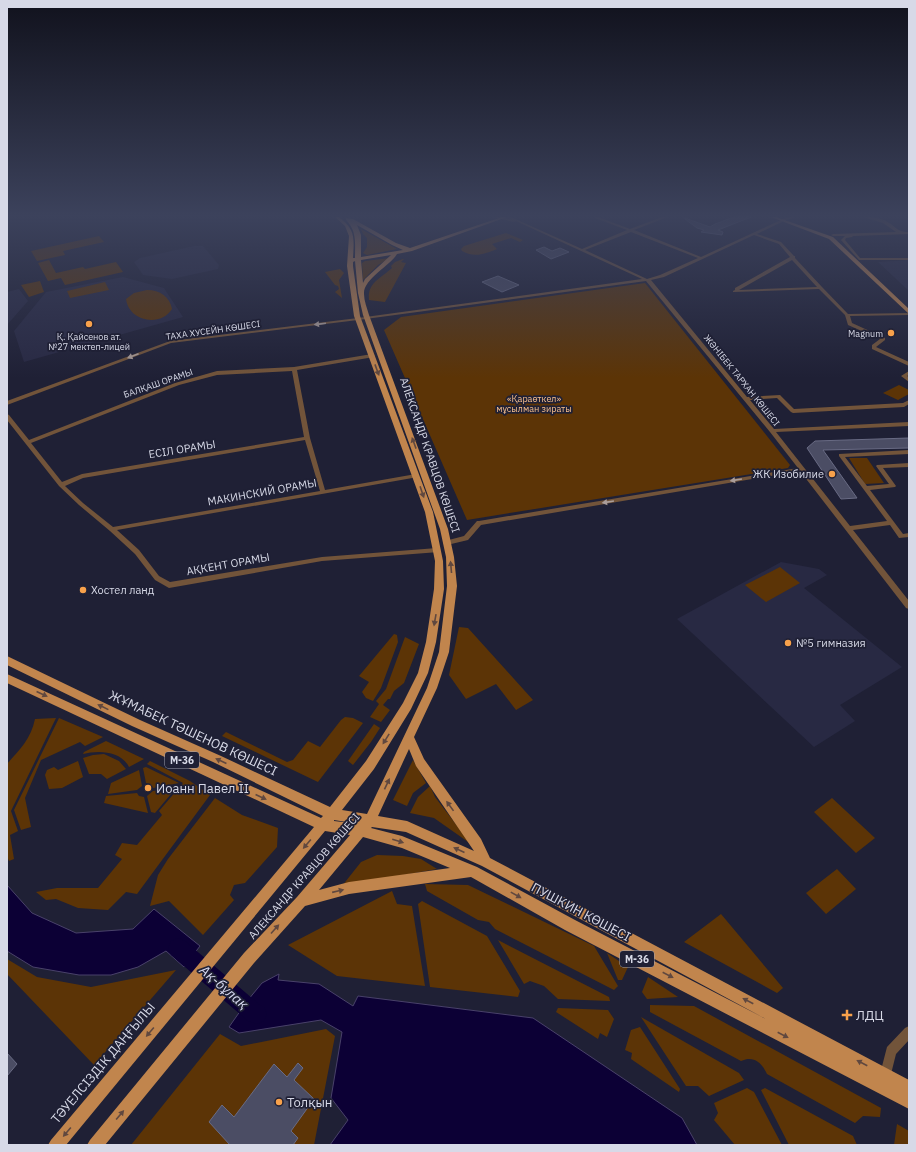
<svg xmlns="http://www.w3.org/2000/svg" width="916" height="1152" font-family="'IBM Plex Sans',sans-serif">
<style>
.built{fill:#282943}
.green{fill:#5c3406}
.water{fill:#0c0035;stroke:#49416a}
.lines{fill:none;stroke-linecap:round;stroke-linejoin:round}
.river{fill:#0c0035;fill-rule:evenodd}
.building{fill:#4b4d64;stroke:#696b84}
.minor{fill:#72543a;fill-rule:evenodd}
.major{fill:#c1854d;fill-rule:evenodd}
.oneway{fill:#aa9d99}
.oneway2{fill:#60483f}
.poi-dot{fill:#f8a14b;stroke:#1f2035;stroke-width:1.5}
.labels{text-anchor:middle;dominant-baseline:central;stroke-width:3.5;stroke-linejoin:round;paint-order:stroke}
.far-street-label{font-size:9px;fill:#d7d9e7;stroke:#1f2035}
.far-poi-label{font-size:9px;fill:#d7d9e7;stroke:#1f2035;text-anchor:end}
.far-park-label{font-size:9px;fill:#f8c08e;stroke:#1f2035}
.shield{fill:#1f2035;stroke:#a0a2b2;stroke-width:1}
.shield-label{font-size:10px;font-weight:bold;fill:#d7d9e7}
.street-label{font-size:11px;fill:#d7d9e7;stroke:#1f2035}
.poi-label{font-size:11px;fill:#d7d9e7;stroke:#1f2035;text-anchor:start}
.near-street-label{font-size:13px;fill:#d7d9e7;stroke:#1f2035}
.near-poi-label{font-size:13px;fill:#d7d9e7;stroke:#1f2035;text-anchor:start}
.near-water-label{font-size:14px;font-style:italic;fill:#d8daf1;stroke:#1f2035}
</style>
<rect width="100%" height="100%" fill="#1f2035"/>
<path class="built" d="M194,246H203L219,265L218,269L172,279L143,275L134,262L140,258Z
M909,260V291L878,262Z
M123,277L164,288L183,317L24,362L14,331L46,292Z
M19,289L28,301L7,325V292Z
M781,562L819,569L827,575L804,588L902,667L840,705L855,721L814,747L677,619Z"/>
<path class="green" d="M361,229L397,249L367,255L363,253L367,247V238L363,234Z
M506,233L523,240L520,242L511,238L492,244L497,249C484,254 475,258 462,251L461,249L464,246Z
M99,236L104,242L63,251L65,255L37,261L31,251Z
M390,258L378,265L363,280L362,263L365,261Z
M403,259H404L401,262L406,263L385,302L369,300C367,283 381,278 392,268L391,266L395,262Z
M49,260L56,273L83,267L85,269L116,262L123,272L65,285L61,278L48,281L38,263Z
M340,269L344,273L339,280L342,298L335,292L339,289L338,286L335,285L325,272Z
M40,281L44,292L29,297L21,285Z
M105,282L109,290L70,298L67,291Z
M645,283L790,465L788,468L467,520L384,330L401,317Z
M147,290C160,290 170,297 172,309C161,327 129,322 126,299L134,293Z
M899,385L909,390V394L898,400L883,393Z
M849,458H867L884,483L865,484Z
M780,567L800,583L766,602L745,585Z
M459,627L468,628L533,700L516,710L496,684L466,699L449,675Z
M394,634L397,635L398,642L381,688L373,701L366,698L362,692L369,682L359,676Z
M405,637L419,644L404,683L394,691L390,699H388L383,705L390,710L381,722L370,717L379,704L376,701L386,689Z
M345,717L353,718L363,723L318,782L222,736L226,732L287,762L293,760L308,741L320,747L341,720Z
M56,718L11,811L18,831L10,835L14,859L9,861L7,856V764C20,749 31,739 35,719Z
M59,718L103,737L85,746L80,742L41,760L25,798L31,827L21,830L14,810Z
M374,724L380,728L371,742L353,765L348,761Z
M106,741L144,759L129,767C121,751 99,750 83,754L84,752Z
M104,754L119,761L126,769L107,779L101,774H89L83,758L93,755Z
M413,760L426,783L413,793L407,806L393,800Z
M78,761L83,777L62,788L49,789L45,775L47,770L54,767L58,770Z
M150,761L190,781L210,795L137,894L126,892L108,910L78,908L56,899L46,900L36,892L57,888H98L122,859L115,855L122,843L137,845L162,815L159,811L183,783L147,764Z
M146,767L179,783L153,788L150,784L146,783L143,768Z
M139,770L142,786L137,790L108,794L111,783Z
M430,786L435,797L471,844L434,818L410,813L418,797Z
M176,788L155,813L151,812L147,796L153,791Z
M137,793L139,796L144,797L148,813L104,803L106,796Z
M215,798L242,815L278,828L277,847L245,883L234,885L230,895L234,900L203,935L169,901L150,906L158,875L168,859Z
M832,798L875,838L856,853L814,812Z
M377,855L403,856L421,859L437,869L342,886L361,862Z
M837,869L856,889L826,914L806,893Z
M425,884L468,885L594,946L618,986L614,990L495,929L489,922L478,920L427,891Z
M392,891L397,904L412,906L425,986L337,976L288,945Z
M422,901L487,936L520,991L518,997L430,987L418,904Z
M721,914L783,988L777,993L684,942Z
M498,940L609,997L610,1001L558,999L544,986L530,981L524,984Z
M607,953L628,967L622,980H618Z
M7,959L37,977L91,987L176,970L94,1065L7,974Z
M648,977L678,997L647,999L642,992Z
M650,1005L694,1006L881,1108L880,1117L863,1116L855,1123L767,1074C762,1063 754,1055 741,1061L650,1012Z
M558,1008L608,1010L614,1019L607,1037L600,1033L598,1039L556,1012Z
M641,1017L739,1073L744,1080L709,1096L698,1086H686Z
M640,1027L680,1089L679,1092L631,1059L632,1053L625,1050L631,1030Z
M326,1029L335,1036L314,1145H131L220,1034L241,1046Z
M747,1088L754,1092L782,1145H735L714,1120L718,1113L714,1103Z
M765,1088L853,1136L857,1145H789L761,1090Z
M897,1124L909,1131V1145H894Z"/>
<path class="water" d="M7,885L32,913L76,933L133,929L154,909L200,946L184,967L166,951L138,967L111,975H79L33,967L7,951Z
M279,974L278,980L319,984L353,1006L358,996L533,1018L682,1118L697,1145H330L348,1120L331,1098L342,1032L321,1020L239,1033L229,1027L248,1000L262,983Z"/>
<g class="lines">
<path class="river" d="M178,938L185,941L260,1005L264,1007L267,1014L264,1021L257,1024L248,1021L171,955L168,948L171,941Z"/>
</g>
<path class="building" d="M734,217H751L718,230L723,232L722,235L701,232L704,230L697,228L685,219V218L710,227L715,224Z
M544,247L552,251L560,248L569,252L551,259L536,250Z
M498,276L519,285L502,292L482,282Z
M909,438V448L823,450L857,498L841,499L807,448L815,441Z
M7,1053L17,1064L7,1076Z
M298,1063L303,1068L294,1080L314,1099L291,1131L298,1138L293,1145H230L209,1122L222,1105L234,1117L274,1064L287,1077Z"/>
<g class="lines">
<path class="minor" d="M492,217H498L511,219L507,217H511L582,249L627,230L595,218L594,217H598L630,229L662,217H666L665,218L634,230L701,257L783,219L790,217H794L793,218L786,220L757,234L781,242L794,256H795V258L822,287L848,314L909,313V315L850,316L852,323L885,338V340L876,347L909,362V366L872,349V345L880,339L848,325L845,315L819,289L733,292V291L735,290V288L790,257L779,244L754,235L664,277L651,280L747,397L780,395L794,409L903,403L909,400V404L904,407L793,413L791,412L777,398L750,400L774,429L909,422V426L776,432L850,526L887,521L839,456V454L909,450V454L845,457L867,486L889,484L876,466L877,465L909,463V467L883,468L896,486L895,487L870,490L903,534L909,533V537L899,538L890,525L853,530L909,601V609L906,608L800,471L481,525L468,540L447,545H445L444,543L445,541L464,536L477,521H479L798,468L770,432L646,281L358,320L171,343L7,405V401L170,341L358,318L642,279L516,221L514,222ZM631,232L698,258L660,275L647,279L585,250ZM792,260L817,287L739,290Z
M863,217C869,216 880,218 886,221C896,226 896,232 909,232V234L853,236L852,237L846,238L845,240L860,258H909V260H859L841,240L845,236H833L831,235L833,234L896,232L883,223Z
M372,354L375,356L374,357L297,370L310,438L325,490L416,474L418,475L419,476L418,477L117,530L139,550L159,576L170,582L322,557L437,548H439L440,550L439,552L322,561L169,588L155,580L135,554L110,531L79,505L59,486L7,420V414L9,415L29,440L175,383L217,371L294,367ZM292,371L304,437L82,474L62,482L31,443L179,385L217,375ZM305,440L320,491L113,527L83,503L65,486L83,478Z
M909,371V375L907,376L909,377V382L901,376Z
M909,1026V1040L896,1054L889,1082L885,1084L881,1082L879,1078L887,1047L905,1028Z"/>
<path class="major" d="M335,217H339C356,230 354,238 353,258H355C355,243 357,231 346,220V218L353,219L396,243L410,248L502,217H507L412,251L397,254C390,266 363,279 364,294C364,301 367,308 369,315L448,529L454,557L457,586L449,652L437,688L414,737L424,759L481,839L490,858L909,1080V1109L565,930L471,877L349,894L305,906L254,963L105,1145H87L90,1140L244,953L297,897L350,835L325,831L66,1145H48L51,1140L314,827L7,683V674L321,818L323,816L213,762L132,726L7,665V656L140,720L221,756L330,807L366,761L403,703L418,673L426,642L434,589L435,561L425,512L354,316L347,266L349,236L345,226ZM357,225L392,245L403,250L361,257V235ZM391,255L365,279L363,283L361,260ZM355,261L358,293L363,315L440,529L446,557L447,586L439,652L427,688L367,814L342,810L374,769L411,709L428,673L436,642L444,589L443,561L433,512L360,316L353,266V262ZM409,749L416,766L474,851L407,821L378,816ZM334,820L359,824L334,821ZM372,827L406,832L482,866L766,1019L575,920L477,867L402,836L371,828ZM363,837L402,848L450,868L349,882L319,890Z
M771,217H776L833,237L909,309V314L829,239Z"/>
</g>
<defs><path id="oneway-solid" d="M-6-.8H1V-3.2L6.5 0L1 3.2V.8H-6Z"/></defs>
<g class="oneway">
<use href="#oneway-solid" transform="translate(320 324) rotate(173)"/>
<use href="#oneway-solid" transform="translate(133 356) rotate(159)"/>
<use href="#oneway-solid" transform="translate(736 480) rotate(171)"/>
<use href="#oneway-solid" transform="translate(608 502) rotate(171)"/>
</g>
<g class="oneway2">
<use href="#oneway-solid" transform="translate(377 370) rotate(70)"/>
<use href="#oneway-solid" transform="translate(414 443) rotate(-110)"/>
<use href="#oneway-solid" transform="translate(422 492) rotate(71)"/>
<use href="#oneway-solid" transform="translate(451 567) rotate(-95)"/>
<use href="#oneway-solid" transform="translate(435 620) rotate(100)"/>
<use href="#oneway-solid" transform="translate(42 694) rotate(25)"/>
<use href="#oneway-solid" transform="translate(103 707) rotate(-154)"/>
<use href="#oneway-solid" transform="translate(386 739) rotate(122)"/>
<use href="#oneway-solid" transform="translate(221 761) rotate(-155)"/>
<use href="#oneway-solid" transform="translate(387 784) rotate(-65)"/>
<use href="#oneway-solid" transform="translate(261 797) rotate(25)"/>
<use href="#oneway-solid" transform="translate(450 806) rotate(-126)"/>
<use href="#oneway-solid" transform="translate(398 841) rotate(17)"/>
<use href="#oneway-solid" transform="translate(307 844) rotate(130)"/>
<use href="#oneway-solid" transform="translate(459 850) rotate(-156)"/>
<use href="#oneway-solid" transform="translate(338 891) rotate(-13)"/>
<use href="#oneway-solid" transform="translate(516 895) rotate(29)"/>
<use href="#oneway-solid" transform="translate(275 929) rotate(-48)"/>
<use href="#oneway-solid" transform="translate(668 975) rotate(27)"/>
<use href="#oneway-solid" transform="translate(748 1001) rotate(-152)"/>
<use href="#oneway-solid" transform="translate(150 1032) rotate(130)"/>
<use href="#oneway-solid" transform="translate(783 1035) rotate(27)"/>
<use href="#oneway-solid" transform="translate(862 1063) rotate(-152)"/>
<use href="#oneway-solid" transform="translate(120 1115) rotate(-50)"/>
<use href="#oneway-solid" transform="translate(67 1132) rotate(130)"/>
</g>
<linearGradient id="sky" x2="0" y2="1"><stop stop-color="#11121d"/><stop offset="0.57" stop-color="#3c425c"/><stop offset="1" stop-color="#3c425c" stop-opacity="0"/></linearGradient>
<rect width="916" height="378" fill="url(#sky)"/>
<g class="poi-dot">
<circle cx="89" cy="324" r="4"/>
<circle cx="891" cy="333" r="4"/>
<circle cx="832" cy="474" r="4"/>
<circle cx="83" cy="590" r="4"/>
<circle cx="788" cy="643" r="4"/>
<circle cx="148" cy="788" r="4"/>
<path d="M845 1009h4v4h4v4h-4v4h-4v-4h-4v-4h4z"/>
<circle cx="279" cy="1102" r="4"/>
</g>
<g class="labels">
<g class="far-street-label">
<text transform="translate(213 330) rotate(-8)">ТАХА ХУСЕЙН КӨШЕСІ</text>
<text transform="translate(742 380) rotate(51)">ЖӘНІБЕК ТАРХАН КӨШЕСІ</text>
<text transform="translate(158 383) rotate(-19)">БАЛҚАШ ОРАМЫ</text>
</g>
<g class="far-poi-label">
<text x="883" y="333">Magnum</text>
<text x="89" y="336" text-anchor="middle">Қ. Қайсенов ат.<tspan x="89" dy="10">№27 мектеп-лицей</tspan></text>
</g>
<g class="far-park-label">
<text x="534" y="398">«Қараөткел»<tspan x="534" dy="10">мұсылман зираты</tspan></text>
</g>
<g class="shield">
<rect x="165" y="752" width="34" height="16" rx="3"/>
<rect x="620" y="951" width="34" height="16" rx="3"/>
</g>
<g class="shield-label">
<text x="182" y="760">M-36</text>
<text x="637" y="959">M-36</text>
</g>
<g class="street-label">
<text transform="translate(182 449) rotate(-9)">ЕСІЛ ОРАМЫ</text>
<text transform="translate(430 455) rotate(71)">АЛЕКСАНДР КРАВЦОВ КӨШЕСІ</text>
<text transform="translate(262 492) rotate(-10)">МАКИНСКИЙ ОРАМЫ</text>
<text transform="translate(228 564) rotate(-10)">АҚКЕНТ ОРАМЫ</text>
<text transform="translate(304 876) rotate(-49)">АЛЕКСАНДР КРАВЦОВ КӨШЕСІ</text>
</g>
<g class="poi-label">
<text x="824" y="474" text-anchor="end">ЖК Изобилие</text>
<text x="91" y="590">Хостел ланд</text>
<text x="796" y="643">№5 гимназия</text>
</g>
<g class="near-street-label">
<text transform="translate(193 733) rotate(25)">ЖҰМАБЕК ТӘШЕНОВ КӨШЕСІ</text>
<text transform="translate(581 912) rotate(28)">ПУШКИН КӨШЕСІ</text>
<text transform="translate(103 1063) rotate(-50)">ТӘУЕЛСІЗДІК ДАҢҒЫЛЫ</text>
</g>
<g class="near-poi-label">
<text x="156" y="788">Иоанн Павел II</text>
<text x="856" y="1015">ЛДЦ</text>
<text x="287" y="1102">Толқын</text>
</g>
<g class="near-water-label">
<text transform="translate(224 987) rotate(41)">Ақ-бұлақ</text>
</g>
</g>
<rect width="916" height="1152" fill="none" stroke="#d7d9e7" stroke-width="16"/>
</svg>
